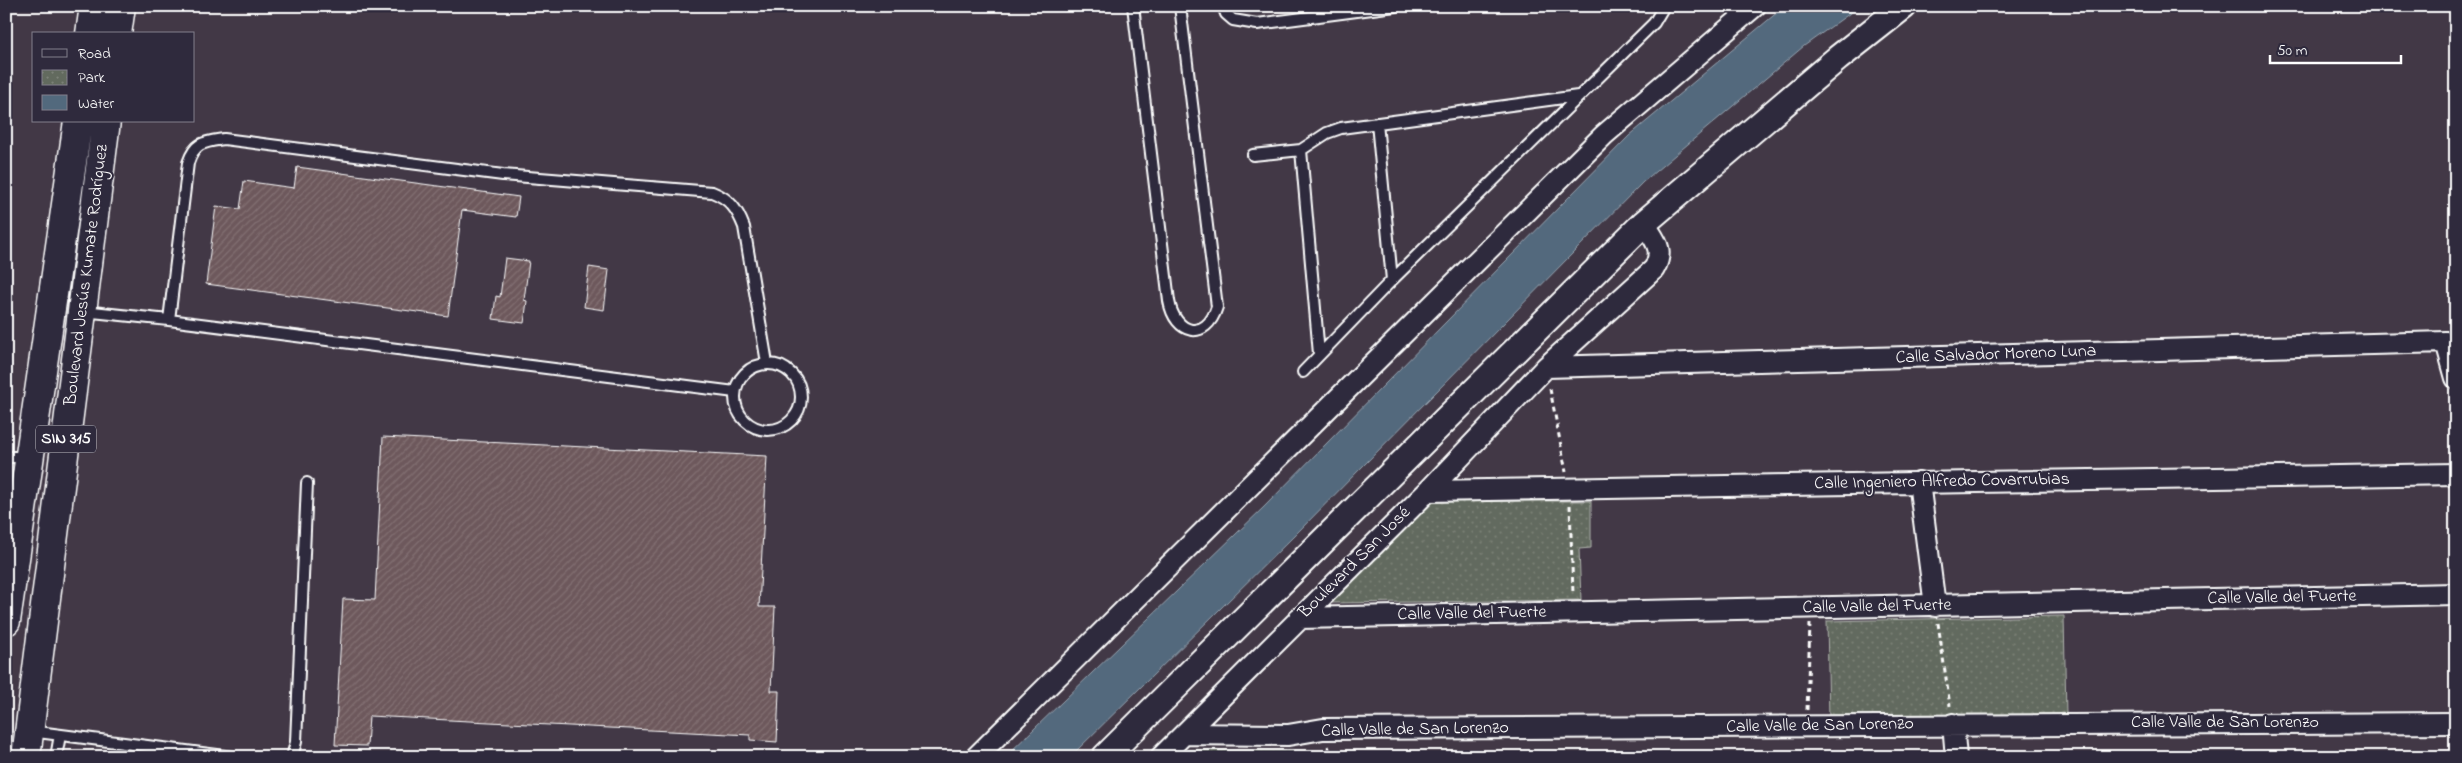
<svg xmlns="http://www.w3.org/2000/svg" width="2462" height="763" font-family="'Indie Flower',sans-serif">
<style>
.park{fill:url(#park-dots);stroke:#b0b4ae}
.water{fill:#52697d;stroke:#97a5b1}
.building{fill:url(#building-hatch);stroke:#fff}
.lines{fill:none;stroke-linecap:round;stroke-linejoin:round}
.service-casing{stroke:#fff;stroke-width:14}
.minor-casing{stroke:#fff;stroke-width:24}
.tertiary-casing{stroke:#fff;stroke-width:29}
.trunk-casing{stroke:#fff;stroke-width:31}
.path{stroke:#fff;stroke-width:3;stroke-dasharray:5 4;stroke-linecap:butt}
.service{stroke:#2f2a3d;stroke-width:10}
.minor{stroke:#2f2a3d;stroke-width:20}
.tertiary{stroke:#2f2a3d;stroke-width:25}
.trunk{stroke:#2f2a3d;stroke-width:28}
.labels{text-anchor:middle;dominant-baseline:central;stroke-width:4;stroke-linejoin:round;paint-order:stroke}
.shield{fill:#2f2a3d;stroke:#c1bfc5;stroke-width:1}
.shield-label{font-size:16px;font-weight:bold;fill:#fff}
.street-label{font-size:18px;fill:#fff;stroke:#2f2a3d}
</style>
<defs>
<pattern id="park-dots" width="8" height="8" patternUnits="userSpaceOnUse" patternTransform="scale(1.25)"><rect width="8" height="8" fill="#626a5e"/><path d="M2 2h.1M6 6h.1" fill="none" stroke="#7a8076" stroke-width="1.8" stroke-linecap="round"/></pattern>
<pattern id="building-hatch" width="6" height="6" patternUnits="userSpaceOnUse" patternTransform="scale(1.25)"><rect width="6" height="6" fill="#6d585b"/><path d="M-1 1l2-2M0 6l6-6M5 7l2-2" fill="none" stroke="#837174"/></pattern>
</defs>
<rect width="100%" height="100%" fill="#423846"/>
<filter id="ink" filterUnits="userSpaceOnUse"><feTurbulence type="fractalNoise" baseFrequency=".02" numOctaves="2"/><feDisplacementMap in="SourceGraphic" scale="10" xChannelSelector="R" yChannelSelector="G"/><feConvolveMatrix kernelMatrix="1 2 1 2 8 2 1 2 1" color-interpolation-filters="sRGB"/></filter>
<g filter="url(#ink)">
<path class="park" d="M1429,501H1591V548L1579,549L1581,600L1331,603Z
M2064,616L2066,715L1829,720L1827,621Z
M1188,750L1355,752V757H1181Z"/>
<path class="water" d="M1785,6H1860L1804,46L1643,182L1295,535L1070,757H1005L1264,507L1629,136Z"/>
<path class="building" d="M297,167L519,197L516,217L462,210L448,316L206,284L216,206L240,209L244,181L294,188Z
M505,258L529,261L524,300L527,301L524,323L493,319L496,296L500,297Z
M589,267L609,270L604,310L584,307Z
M383,437L767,456L759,607H775L771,691H779L777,742L750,740V735L369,716L367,746L335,745L343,599L375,600Z"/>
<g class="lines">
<defs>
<path id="service" d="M1133,6L1169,301C1175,335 1206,342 1217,307L1180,6
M1223,6L1226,14L1233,20L1257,24L1395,6
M1377,123L1392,280
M1301,150L1319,354
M1253,155L1301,150L1327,133L1341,128L1578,96
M83,311L169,320L735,392
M169,320L188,163C195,142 204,142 224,139L503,175L712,192C730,199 737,209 744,227L767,363
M735 397a33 33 0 1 1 66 0a33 33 0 1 1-66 0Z
M1303,372L1392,280L1654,23L1664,6
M6,457H27
M30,731L233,757
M56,757L60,735
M292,757L296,742L307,483"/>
<path id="minor" d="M1546,367L2446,342L2456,378
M1919,482L1935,606
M1428,491L2456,474
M1299,618L2456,594
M1953,724L1956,757
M1185,734L1288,735L1323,729L2456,723
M976,757L1604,135L1755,6
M1161,757L1428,491L1546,367L1654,269C1665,249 1655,241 1644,223"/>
<path id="tertiary" d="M1105,757L1644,223L1838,58L1904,6"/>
<path id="trunk" d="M90,34L94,6
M117,34L121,6
M6,621L78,121
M26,757L106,121"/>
</defs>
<use href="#service" class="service-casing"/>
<use href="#minor" class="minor-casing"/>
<use href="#tertiary" class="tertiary-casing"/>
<use href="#trunk" class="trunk-casing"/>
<path class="path" d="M1550,389L1566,472
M1570,505L1573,594
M1938,623L1950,706
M1807,710L1810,624
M1328,746L1332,757"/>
<use href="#service" class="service"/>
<use href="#minor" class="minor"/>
<use href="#tertiary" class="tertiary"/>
<use href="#trunk" class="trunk"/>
</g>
</g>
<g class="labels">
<rect class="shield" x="36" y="425.5" width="60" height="27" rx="4"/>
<g class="shield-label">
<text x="66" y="439">SIN 315</text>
</g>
<g class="street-label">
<text transform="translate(87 275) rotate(-83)">Boulevard Jesús Kumate Rodríguez</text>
<text transform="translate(1996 355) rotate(-2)">Calle Salvador Moreno Luna</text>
<text transform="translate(1942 482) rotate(-1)">Calle Ingeniero Alfredo Covarrubias</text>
<text transform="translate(1355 563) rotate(-45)">Boulevard San José</text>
<text transform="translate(2282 598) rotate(-1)">Calle Valle del Fuerte</text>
<text transform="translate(1877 607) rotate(-1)">Calle Valle del Fuerte</text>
<text transform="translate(1472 614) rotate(-1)">Calle Valle del Fuerte</text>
<text x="2225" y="723">Calle Valle de San Lorenzo</text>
<text transform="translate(1820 726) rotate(-1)">Calle Valle de San Lorenzo</text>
<text transform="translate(1415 730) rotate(-1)">Calle Valle de San Lorenzo</text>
</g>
</g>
<rect width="2462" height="763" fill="none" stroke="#2f2a3d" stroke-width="25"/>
<rect x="12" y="12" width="2437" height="738" fill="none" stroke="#fff" stroke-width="2" filter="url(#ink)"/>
<rect x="32" y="32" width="162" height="90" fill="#2f2a3d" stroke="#827f8b"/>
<rect x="42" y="49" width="25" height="8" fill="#2f2a3d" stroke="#827f8b"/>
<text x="78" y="58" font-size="15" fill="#ffffff">Road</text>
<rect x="42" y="70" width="25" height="15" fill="url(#park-dots)" stroke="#827f8b"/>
<text x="78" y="82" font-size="15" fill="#ffffff">Park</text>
<rect x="42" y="95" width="25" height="15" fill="#52697d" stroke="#827f8b"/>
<text x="78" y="108" font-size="15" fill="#ffffff">Water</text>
<path d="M2270 55v8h131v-8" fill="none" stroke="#ffffff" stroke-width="2.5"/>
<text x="2277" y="55" font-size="15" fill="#ffffff" stroke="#2f2a3d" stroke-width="4" paint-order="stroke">50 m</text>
</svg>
